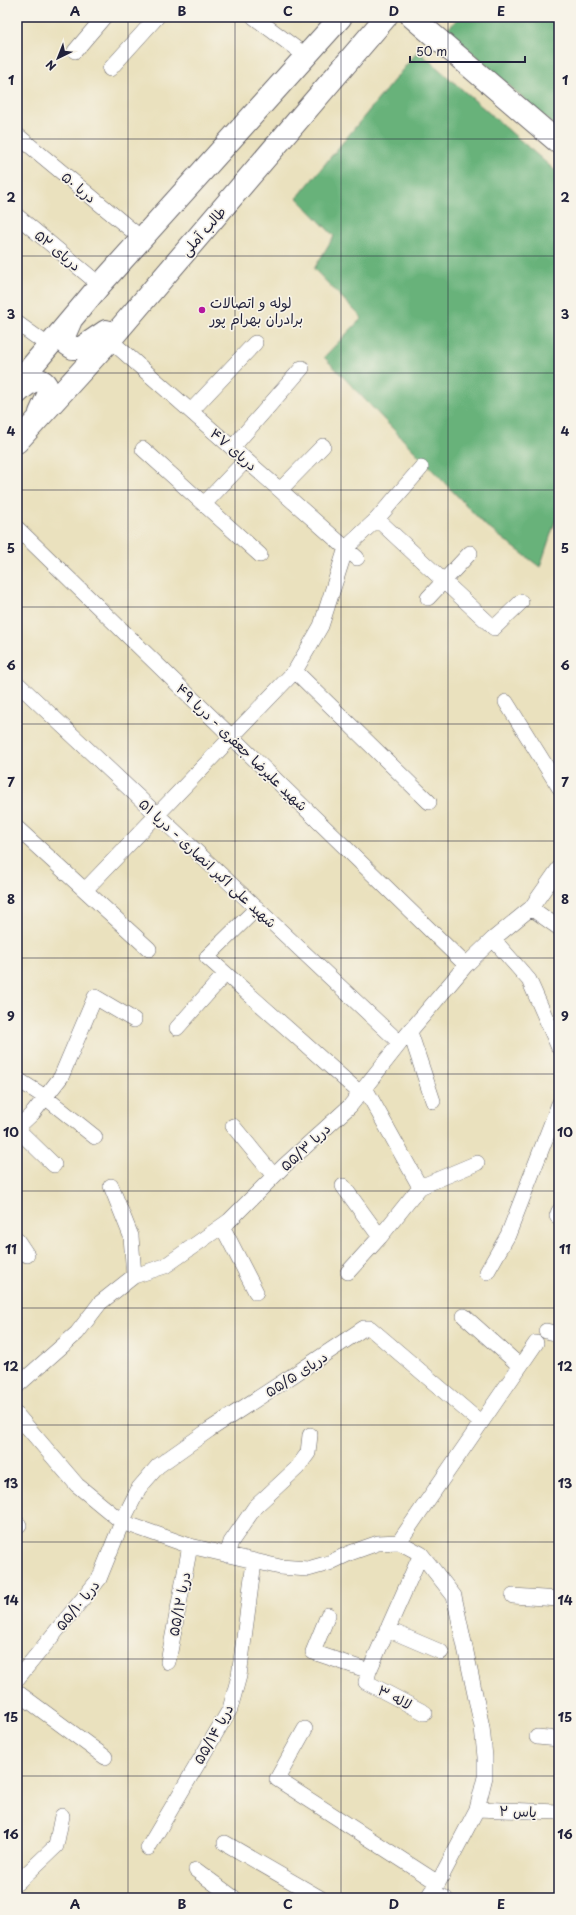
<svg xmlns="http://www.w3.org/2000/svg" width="576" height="1915" font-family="'Playpen Sans','Playpen Sans Arabic',sans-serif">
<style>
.forest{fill:#68b27a;stroke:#456a5a}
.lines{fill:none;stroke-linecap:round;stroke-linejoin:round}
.street-casing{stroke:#686569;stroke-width:16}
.secondary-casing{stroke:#686569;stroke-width:24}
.primary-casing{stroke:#686569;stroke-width:24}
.street{stroke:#fff;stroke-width:15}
.secondary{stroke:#fff;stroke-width:22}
.primary{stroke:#fff;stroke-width:22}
.grid{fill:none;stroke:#22223b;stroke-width:1;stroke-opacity:0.55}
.poi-dot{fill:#b5179e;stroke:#f7f3e8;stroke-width:1.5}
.labels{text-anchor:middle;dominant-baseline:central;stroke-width:3.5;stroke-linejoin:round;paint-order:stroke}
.street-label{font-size:14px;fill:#22223b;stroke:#f7f3e8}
.poi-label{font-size:14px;fill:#22223b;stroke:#f7f3e8;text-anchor:start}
.neatline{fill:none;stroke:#22223b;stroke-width:1.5}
.grid-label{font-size:13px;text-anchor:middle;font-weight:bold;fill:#22223b}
</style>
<rect width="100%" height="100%" fill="#f7f3e8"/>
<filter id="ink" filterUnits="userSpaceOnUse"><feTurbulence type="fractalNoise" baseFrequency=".025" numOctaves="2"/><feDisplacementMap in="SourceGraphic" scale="8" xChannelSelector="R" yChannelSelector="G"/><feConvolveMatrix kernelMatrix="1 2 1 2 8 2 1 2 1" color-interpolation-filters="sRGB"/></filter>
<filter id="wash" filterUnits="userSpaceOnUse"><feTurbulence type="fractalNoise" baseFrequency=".012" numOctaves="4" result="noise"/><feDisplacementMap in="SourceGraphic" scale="16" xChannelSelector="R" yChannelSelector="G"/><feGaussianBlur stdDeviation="0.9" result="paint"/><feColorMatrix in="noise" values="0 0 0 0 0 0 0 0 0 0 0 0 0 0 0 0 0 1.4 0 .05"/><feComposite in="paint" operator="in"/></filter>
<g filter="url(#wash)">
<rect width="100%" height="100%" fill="#eae1be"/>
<path class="forest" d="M459,17H559V130L447,30Z
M418,51L559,174V510L540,567L486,526L324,357L362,318L314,269L334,236L297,198Z"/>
</g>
<g filter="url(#ink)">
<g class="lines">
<defs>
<path id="street" d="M254,17L306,56
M75,51L104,17
M110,69L157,17
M17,135L141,238
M17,216L100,285
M17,323L49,346
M110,340L357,558
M191,411L255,343
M232,448L302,368
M143,449L260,555
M280,490L323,446
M204,504L246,460
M377,519L421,468
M17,528L466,965
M428,598L470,553
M295,671L429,802
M17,683L400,1043
M506,702L559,787
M17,828L149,949
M85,890L295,671L321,626L346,548L377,519L494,628L521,602
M257,908L207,957L360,1093
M531,908L559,928
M493,939L529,980L559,1048
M177,1028L225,974
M410,1032L433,1101
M17,1079L45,1097L95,1137
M365,1088L420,1187
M233,1126L274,1176
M17,1128L33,1113L61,1077L95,997L134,1020
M17,1129L54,1165
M111,1186L131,1236L134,1276
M343,1186L380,1237
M559,1211L557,1216L559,1217
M222,1226L256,1292
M17,1240L27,1255
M348,1272L380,1237L420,1187L477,1163
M487,1272L508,1235L559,1104
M464,1316L520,1366
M546,1331L559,1334
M17,1386L77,1333L100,1303L134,1276L165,1266L229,1221L284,1166L350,1106L400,1043L466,965L493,939L531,908L559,868
M17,1415L77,1485L122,1522L190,1546L280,1567L308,1569L329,1563L350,1553L378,1543L399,1542L421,1554L454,1596L482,1727L485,1757V1777L477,1809L438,1883L427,1898
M17,1524L19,1525
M399,1542L536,1343
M227,1555L231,1542L255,1507L297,1468L308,1453L310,1435
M513,1596L559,1599
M328,1615L313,1652L369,1671L366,1682L425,1713
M387,1629L441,1652
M168,1662L190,1546
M369,1671L421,1554
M17,1679L99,1579L122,1522L139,1488L158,1466L209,1430L292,1376L364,1328H370L480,1422
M17,1692L105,1757
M305,1729L277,1779L438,1883
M537,1737L559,1739
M477,1809L559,1812
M225,1843L320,1898
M148,1848L230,1709L239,1676L254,1562
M196,1870L234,1898
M17,1883L56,1846L62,1816
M431,1892L445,1898"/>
<path id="secondary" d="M412,17L559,143"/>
<path id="primary" d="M71,320L64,336L67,344L73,348H81L106,331
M17,384L100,285L341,17
M17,393C28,383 44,370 49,393L40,413
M17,442L110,340L386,17"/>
</defs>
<use href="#street" class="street-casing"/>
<use href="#secondary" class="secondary-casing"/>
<use href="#primary" class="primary-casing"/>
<use href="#street" class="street"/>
<use href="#secondary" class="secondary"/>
<use href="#primary" class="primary"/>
</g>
</g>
<path class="grid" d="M128,17V1898M235,17V1898M341,17V1898M448,17V1898M17,139H559M17,256H559M17,373H559M17,490H559M17,607H559M17,724H559M17,841H559M17,958H559M17,1074H559M17,1191H559M17,1308H559M17,1425H559M17,1542H559M17,1659H559M17,1776H559"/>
<circle class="poi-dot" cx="202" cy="310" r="4"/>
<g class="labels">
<g class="street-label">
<text transform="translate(79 187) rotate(40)">دریا ۵۰</text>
<text transform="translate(203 231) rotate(-49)">طالب آملی</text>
<text transform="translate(58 250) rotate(40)">دریای ۵۲</text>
<text transform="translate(234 449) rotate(41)">دریای ۴۷</text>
<text transform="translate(242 747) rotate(44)">شهید علیرضا جعفری - دریا ۴۹</text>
<text transform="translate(208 863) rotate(43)">شهید علی اکبر انصاری - دریا ۵۱</text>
<text transform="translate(305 1147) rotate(-43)">دریا ۵۵/۳</text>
<text transform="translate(296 1374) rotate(-33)">دریای ۵۵/۵</text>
<text transform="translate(179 1604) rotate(-79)">دریا ۵۵/۱۲</text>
<text transform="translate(77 1605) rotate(-51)">دریا ۵۵/۱۰</text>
<text transform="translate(395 1697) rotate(27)">لاله ۳</text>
<text transform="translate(213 1734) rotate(-61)">دریا ۵۵/۱۴</text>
<text transform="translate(518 1811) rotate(2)">یاس ۲</text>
</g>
<g class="poi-label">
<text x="210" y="302">لوله و اتصالات<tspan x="210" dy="16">برادران بهرام پور</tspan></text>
</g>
</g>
<rect width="576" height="1915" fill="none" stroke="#f7f3e8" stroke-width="44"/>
<g transform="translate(58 58) rotate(223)" stroke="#f7f3e8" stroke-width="3" paint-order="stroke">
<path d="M0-3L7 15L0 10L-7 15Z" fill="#22223b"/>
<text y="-6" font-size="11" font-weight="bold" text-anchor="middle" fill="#22223b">N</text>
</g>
<path d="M410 56v6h115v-6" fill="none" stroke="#22223b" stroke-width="2"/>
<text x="416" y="56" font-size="12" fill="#22223b" stroke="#f7f3e8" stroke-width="3" paint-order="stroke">50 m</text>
<rect x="22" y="22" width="532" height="1871" class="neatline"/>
<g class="grid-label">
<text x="75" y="16">A</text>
<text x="182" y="16">B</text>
<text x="288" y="16">C</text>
<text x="394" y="16">D</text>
<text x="501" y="16">E</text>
<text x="11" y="85">1</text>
<text x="565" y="85">1</text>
<text x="11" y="202">2</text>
<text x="565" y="202">2</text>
<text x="11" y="319">3</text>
<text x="565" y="319">3</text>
<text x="11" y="436">4</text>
<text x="565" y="436">4</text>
<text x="11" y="553">5</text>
<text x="565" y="553">5</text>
<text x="11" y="670">6</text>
<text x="565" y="670">6</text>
<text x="11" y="787">7</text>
<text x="565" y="787">7</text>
<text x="11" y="904">8</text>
<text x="565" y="904">8</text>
<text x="11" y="1021">9</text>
<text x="565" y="1021">9</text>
<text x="11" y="1137">10</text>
<text x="565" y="1137">10</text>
<text x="11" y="1254">11</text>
<text x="565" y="1254">11</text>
<text x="11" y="1371">12</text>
<text x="565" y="1371">12</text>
<text x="11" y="1488">13</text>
<text x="565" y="1488">13</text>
<text x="11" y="1605">14</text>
<text x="565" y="1605">14</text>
<text x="11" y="1722">15</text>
<text x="565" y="1722">15</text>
<text x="11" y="1839">16</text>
<text x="565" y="1839">16</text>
<text x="75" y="1909">A</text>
<text x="182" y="1909">B</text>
<text x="288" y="1909">C</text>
<text x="394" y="1909">D</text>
<text x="501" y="1909">E</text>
</g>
</svg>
